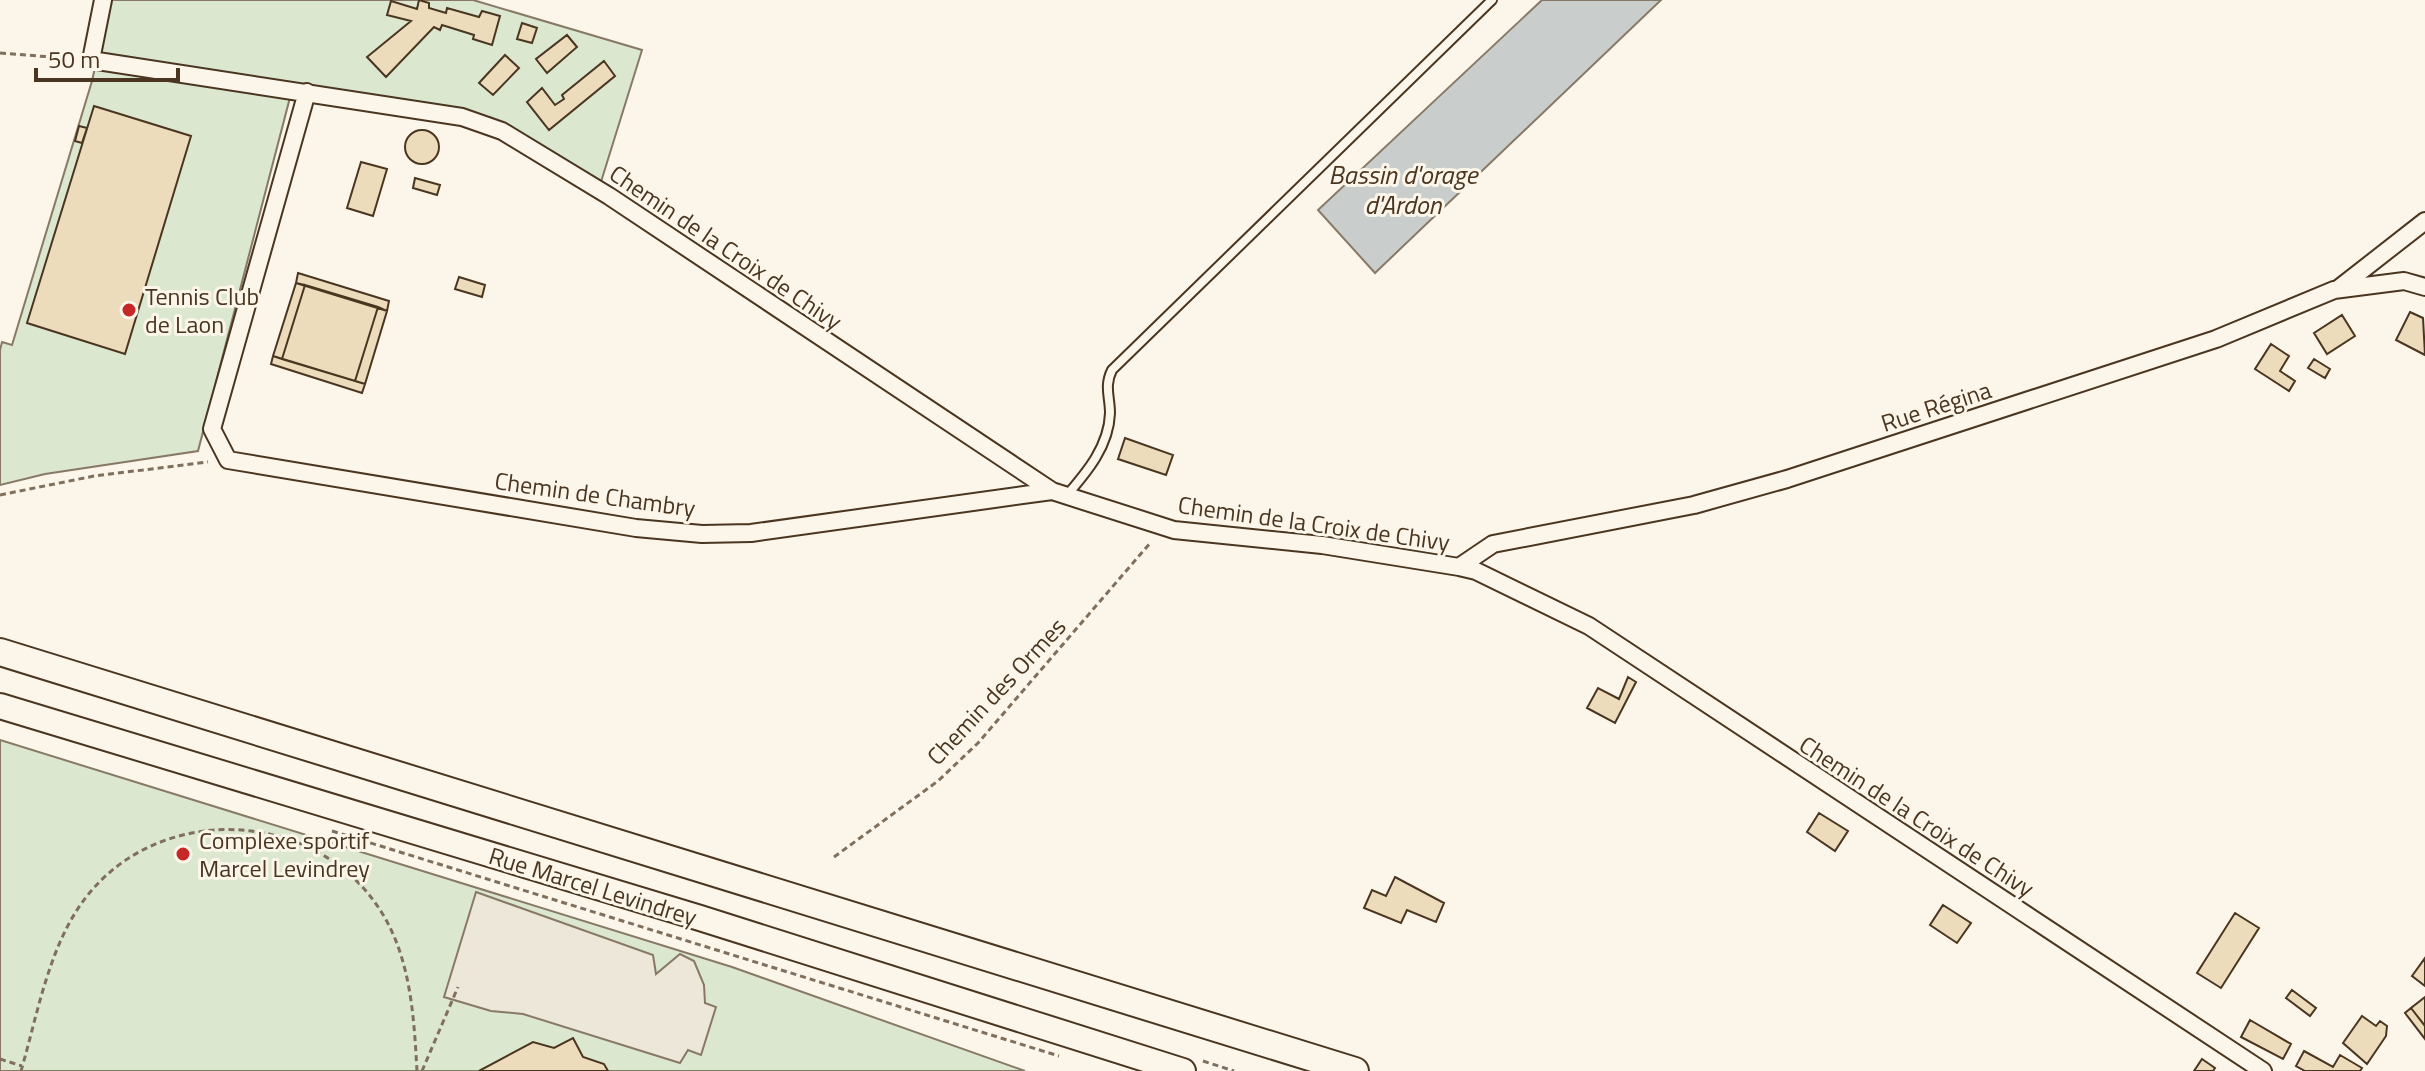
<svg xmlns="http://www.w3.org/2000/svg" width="2425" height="1071" font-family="'Titillium Web',sans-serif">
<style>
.green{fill:#dce7d0;stroke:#887966;stroke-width:2}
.parking{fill:#ede7d9;stroke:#887966;stroke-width:2}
.water{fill:#c9cecd;stroke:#887966;stroke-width:2}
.building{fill:#ecdcbc;stroke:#4a3520;stroke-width:2}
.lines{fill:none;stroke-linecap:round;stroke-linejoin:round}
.lane-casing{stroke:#4a3520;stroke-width:12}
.street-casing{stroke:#4a3520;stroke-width:20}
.secondary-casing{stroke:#4a3520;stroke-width:28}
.primary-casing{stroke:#4a3520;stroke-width:30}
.path{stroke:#7f6f5c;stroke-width:3;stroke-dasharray:6 4;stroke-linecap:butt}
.lane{stroke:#fbf6e9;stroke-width:8}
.street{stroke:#fbf6e9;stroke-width:16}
.secondary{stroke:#fbf6e9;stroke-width:24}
.primary{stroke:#fbf6e9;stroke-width:26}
.poi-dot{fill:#c62828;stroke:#fbf6e9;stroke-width:3}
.labels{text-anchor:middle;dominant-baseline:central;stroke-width:6;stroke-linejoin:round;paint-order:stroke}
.street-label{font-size:24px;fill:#4a3520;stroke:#fbf6e9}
.poi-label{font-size:24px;fill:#4a3520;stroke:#fbf6e9;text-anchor:start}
.water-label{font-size:26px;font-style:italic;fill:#4a3520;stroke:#fbf6e9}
</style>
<rect width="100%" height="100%" fill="#fbf6e9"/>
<path class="green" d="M110,0H473L642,50L600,185L492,118L293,86L198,451L45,474L0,485V350L2,342L12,345L92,81Z
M0,740L732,967L1025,1071H0Z"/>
<path class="parking" d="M476,892L653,955L656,974L680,954L694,961L704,985L705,1003L716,1007L701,1055L688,1050L680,1063L523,1014L491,1011L444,997Z"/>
<path class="water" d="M1542,0H1661L1375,273L1318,210Z"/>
<path class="building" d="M419,0L429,3V8L446,13L447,8L479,17L482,11L500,16L492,45L473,39L474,35L442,25L440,30L434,27L386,77L367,57L411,21L387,15L391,1L417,9Z
M522,23L537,28L532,43L517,39Z
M567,35L577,47L547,73L536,59Z
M505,55L519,68L493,95L479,83Z
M604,61L615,76L549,130L527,102L542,88L555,105L564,99L562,95Z
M94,106L191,136L125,354L27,323Z
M79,126L87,128L82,143L75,141Z
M405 147a17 17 0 1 1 34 0a17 17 0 1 1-34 0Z
M361,162L387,169L373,216L347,208Z
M415,178L440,185L437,195L413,188Z
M298,273L389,301L387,311L296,283Z
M459,277L485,285L482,297L455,289Z
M296,283L305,285L282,359L273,356Z
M305,285L378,307L355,381L282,359Z
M378,307L387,311L365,384L355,381Z
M2410,312L2423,318L2425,355L2396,340Z
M2342,315L2355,336L2327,354L2314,333Z
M2271,344L2289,356L2280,371L2295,381L2289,391L2255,369Z
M273,356L365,384L362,393L271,364Z
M2314,359L2330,369L2325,378L2308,368Z
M1125,438L1173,455L1166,475L1118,459Z
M1628,677L1636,682L1615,723L1587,708L1598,688L1619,699Z
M1819,813L1848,831L1835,851L1807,832Z
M1395,877L1444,903L1436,922L1407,910L1401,923L1364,908L1372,890L1386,896Z
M1943,905L1971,923L1957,943L1930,925Z
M2235,913L2259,928L2221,988L2197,973Z
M2425,958V986L2412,976Z
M2292,990L2316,1008L2310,1016L2286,998Z
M2425,997V1026L2411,1008Z
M2411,1008L2425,1026V1039L2405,1013Z
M2362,1016L2376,1026L2380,1021L2387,1026L2386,1036L2367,1064L2343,1043Z
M2250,1020L2291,1044L2283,1059L2241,1037Z
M573,1038L583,1057L604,1064L608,1071H479L533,1042L554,1048Z
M2304,1051L2333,1067L2340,1055L2362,1068L2360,1071H2305L2296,1066Z
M2202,1059L2215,1068L2213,1071H2194Z"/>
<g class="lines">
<defs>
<path id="lane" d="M1067,495C1087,472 1109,446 1110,413C1110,397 1104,386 1112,370L1492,0"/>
<path id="street" d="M103,0L91,60L462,117L502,131L609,196L1052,491L1174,530L1322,545L1459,567L1476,571L1589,626L2263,1071
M307,92L212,429L228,460L636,528L702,534L751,533L1052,491
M2338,289L2425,221
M1459,567L1493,544L1694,505L1787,479L2216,339L2334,290L2404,281L2425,287"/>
<path id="secondary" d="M0,706L700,918L1183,1071"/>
<path id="primary" d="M0,652L1355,1071"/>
</defs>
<use href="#lane" class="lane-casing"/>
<use href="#street" class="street-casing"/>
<use href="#secondary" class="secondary-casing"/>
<use href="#primary" class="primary-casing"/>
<path class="path" d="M0,53L76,59
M0,495L94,476L208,462
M332,831L1059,1056
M834,857L938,781L978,743L1151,542
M0,1059L22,1066
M1203,1061L1234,1071
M21,1071C38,1013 49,944 87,896C162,801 318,809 382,913C411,960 414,1018 417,1071
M422,1071L458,987"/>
<use href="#lane" class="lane"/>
<use href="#street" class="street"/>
<use href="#secondary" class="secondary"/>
<use href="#primary" class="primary"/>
</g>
<g class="poi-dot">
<circle cx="129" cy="310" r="8"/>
<circle cx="183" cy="854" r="8"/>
</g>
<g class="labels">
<g class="street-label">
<text transform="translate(726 247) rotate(34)">Chemin de la Croix de Chivy</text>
<text transform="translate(1936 406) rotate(-18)">Rue Régina</text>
<text transform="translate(595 494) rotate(8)">Chemin de Chambry</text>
<text transform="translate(1314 523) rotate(8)">Chemin de la Croix de Chivy</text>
<text transform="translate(996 691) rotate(-47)">Chemin des Ormes</text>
<text transform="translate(1917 816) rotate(33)">Chemin de la Croix de Chivy</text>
<text transform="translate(593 886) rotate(17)">Rue Marcel Levindrey</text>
</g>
<g class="poi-label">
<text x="145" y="296">Tennis Club<tspan x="145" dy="28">de Laon</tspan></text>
<text x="199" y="840">Complexe sportif<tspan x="199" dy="28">Marcel Levindrey</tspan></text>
</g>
<g class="water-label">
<text x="1403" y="174">Bassin d'orage<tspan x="1403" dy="30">d'Ardon</tspan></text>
</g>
</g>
<path d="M36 68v12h142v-12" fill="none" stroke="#4a3520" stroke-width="4"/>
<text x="48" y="68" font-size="24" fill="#4a3520" stroke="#fbf6e9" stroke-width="6" paint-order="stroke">50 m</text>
</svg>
